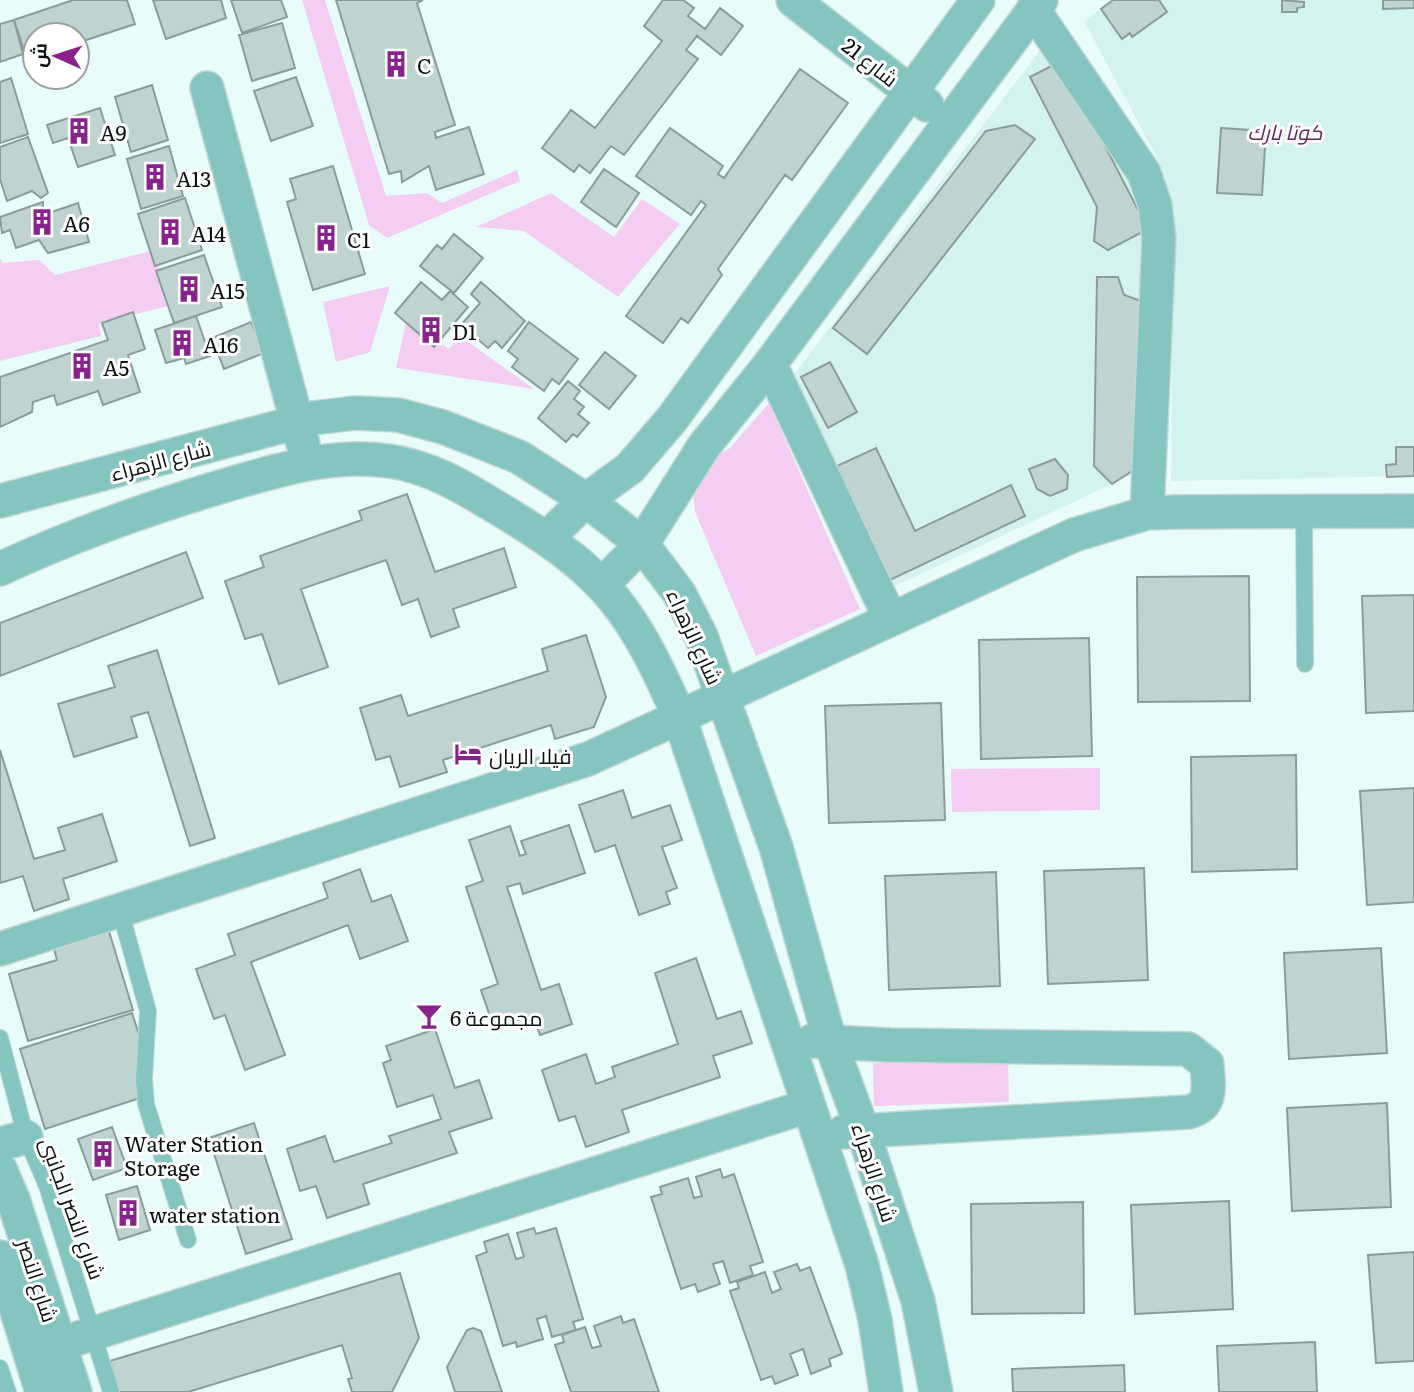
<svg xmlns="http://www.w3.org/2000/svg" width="1414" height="1392" font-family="Literata,Cairo,serif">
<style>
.built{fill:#d4f3f0}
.green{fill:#f3cef2}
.building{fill:#bfd4d2;stroke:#8a9d9b;stroke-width:2}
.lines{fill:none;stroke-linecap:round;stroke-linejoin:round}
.lane-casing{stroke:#c4d7d5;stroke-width:18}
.street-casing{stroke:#c4d7d5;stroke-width:36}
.lane{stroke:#84c5c0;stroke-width:16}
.street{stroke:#84c5c0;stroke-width:33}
.labels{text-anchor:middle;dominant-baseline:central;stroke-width:6;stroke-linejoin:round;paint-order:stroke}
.street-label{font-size:21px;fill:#091110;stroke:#fff}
.poi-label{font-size:21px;fill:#091110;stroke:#fff;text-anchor:start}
.park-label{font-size:21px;font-style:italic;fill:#622764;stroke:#fff}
</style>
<rect width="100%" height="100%" fill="#e8fdfb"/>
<path class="built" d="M1113,0H1414V476L1171,481L1173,212L1170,195L1155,154L1084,21Z
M1044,45L1150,216L1144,469L891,588L793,376Z"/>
<path class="green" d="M302,0H325L386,196L427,193L442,203L517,170L520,181L387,238L369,225Z
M551,193L614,237L642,199L680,224L618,297L524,231L476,227Z
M155,250L169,306L99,323L101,336L0,361V258L2,263L39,260L55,275Z
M390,286L370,352L336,362L323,302Z
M407,318L449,349L460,336L534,389L396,368Z
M769,403L860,609L756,656L695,512L693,492L714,457L730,448Z
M1100,768V810L952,812L951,769Z
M1008,1058L1009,1102L874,1106L873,1063Z"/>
<path class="building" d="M73,0H127L135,24L77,43V35H35V57L27,59L14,20Z
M153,0H221L226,18L166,39Z
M231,0H281L287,17L242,33Z
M336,0H423L417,3L455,125L435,132L436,138L469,127L484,174L436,190L429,166L402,182L401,171L389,174Z
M663,0H683L694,8L688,16L705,29L720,8L743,26L721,55L697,36L686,50L698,59L624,155L611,146L590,173L579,165L574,172L542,148L571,110L595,128L662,41L644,26Z
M1113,0H1159L1167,12L1132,37L1130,33L1122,39L1101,9Z
M1282,0L1304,2V7L1297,8V12H1282Z
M1383,0H1414V8L1383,9Z
M14,20L23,54L0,62V24Z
M282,23L295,68L252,81L239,35Z
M1061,61L1148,229L1108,250L1094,241L1097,207L1030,77Z
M800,69L848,103L792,180L785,175L718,269L722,275L688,323L681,318L663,343L626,316L706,205L701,201L691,215L636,176L670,128L723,166L718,174L724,178Z
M296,77L313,126L271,141L254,91Z
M11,78L28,134L0,143V82Z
M152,85L168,140L131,152L115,97Z
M100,108L115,155L78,167L68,138L53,143L47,125Z
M1015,125L1035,139L867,354L833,328L986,131Z
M1221,128L1266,131L1262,195L1217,193Z
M28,137L48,193L41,198L32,191L7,201L0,179V147Z
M169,146L183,196L141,209L127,159Z
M333,166L365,274L313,290L287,202L296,199L290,179Z
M604,169L639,193L616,227L581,202Z
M185,198L202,250L155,266L138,214Z
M43,202V215L78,203L89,242L48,253L39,240L16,248L10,230L2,233L0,217Z
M454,234L483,258L454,293L420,266L437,245L442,249Z
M204,255L222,307L174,323L156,271Z
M1097,277H1118L1124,295L1144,302L1140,466L1112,484L1094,466Z
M421,282L442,300L450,291L468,307L434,347L395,313Z
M481,282L525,321L502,348L495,341L488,348L461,325L480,303L471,294Z
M133,312L145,349L128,355L140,392L103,405L98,391L57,405L54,395L33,402L32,412L0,427V377L108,340L102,323Z
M196,316L210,356L186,364L184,358L166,363L155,330Z
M251,322L264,353L224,369L212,338Z
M529,322L578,359L559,384L552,379L544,391L512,367L518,359L508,351Z
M605,352L636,376L609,409L579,385Z
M830,362L857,412L828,428L801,377Z
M568,381L580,391L574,399L584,407L578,414L589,423L577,437L573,434L566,442L538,418Z
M1396,447H1414V476L1387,477L1386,465L1396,464Z
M876,448L915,531L1011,485L1025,516L890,580L837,466Z
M1055,459L1068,475L1067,489L1050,496L1037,489L1029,469Z
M407,494L435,572L504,548L516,587L453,609L459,627L431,637L418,599L402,605L386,560L301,589L328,667L279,684L262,634L245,639L225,581L264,567L260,556L362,520L359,511Z
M186,552L203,598L0,676V623Z
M1249,576L1250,701L1138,702L1137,577Z
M1414,595V711L1366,713L1362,596Z
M586,635L606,697L594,727L555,739L551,725L443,760L447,772L400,787L390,756L376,760L360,708L401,695L408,716L548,671L542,649Z
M1089,638L1092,756L981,759L979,640Z
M157,650L215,838L190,846L148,712L131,717L137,737L74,757L58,704L115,687L108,666Z
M941,703L945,820L829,823L825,706Z
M0,750L34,859L65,850L58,828L102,814L117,861L63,879L69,899L34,911L23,876L0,883Z
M1296,755L1297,869L1192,872L1191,757Z
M1414,788V902L1367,905L1360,791Z
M623,790L632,818L670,805L682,840L662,847L677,888L666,892L670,904L639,915L615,845L595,852L579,805Z
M569,825L585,873L523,894L520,883L507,887L541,990L559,984L572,1024L540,1035L533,1015L494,1028L481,990L498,984L466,887L483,881L469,840L510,826L520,856L526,854L521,841Z
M1144,868L1148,980L1048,984L1044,871Z
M360,869L372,902L391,895L408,941L360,959L348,925L251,962L285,1055L245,1070L225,1015L214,1019L196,969L235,955L228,934L328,898L323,883Z
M996,872L1000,986L889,990L885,876Z
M108,928L133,1010L28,1041L9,974L57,960L53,945Z
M1381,948L1387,1053L1289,1059L1284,953Z
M696,958L717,1019L741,1011L752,1043L713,1056L720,1077L622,1110L629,1132L586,1147L575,1116L559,1121L542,1070L586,1054L596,1084L615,1077L612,1067L678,1044L655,973Z
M132,1013L142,1044L140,1098L45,1129L20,1049Z
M435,1029L455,1088L479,1080L492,1118L449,1132L457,1153L363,1184L369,1204L327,1218L316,1186L300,1191L287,1149L325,1136L334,1162L392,1143L389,1136L441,1119L433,1095L397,1107L383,1063L391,1060L386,1046Z
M1387,1103L1391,1207L1292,1211L1287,1108Z
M254,1123L292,1239L246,1254L209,1138Z
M112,1127L127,1168L93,1180L78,1139Z
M720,1169L723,1178L734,1174L763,1262L750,1266L753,1275L730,1283L723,1261L713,1264L720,1284L698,1292L695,1284L681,1289L651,1197L662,1194L660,1187L688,1178L694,1198L702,1196L696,1177Z
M137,1186L150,1230L119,1240L106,1195Z
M1229,1201L1233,1309L1135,1314L1131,1205Z
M1083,1202L1084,1313L972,1314L971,1204Z
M534,1228L536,1234L556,1228L583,1319L573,1322L576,1330L552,1337L546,1316L537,1319L543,1339L517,1347L516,1342L503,1346L476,1256L487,1252L484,1242L508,1234L516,1259L524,1257L517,1233Z
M1414,1252V1361L1376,1363L1368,1255Z
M797,1264L800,1271L810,1267L842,1354L829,1359L831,1366L811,1374L803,1349L790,1354L798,1375L775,1384L772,1376L761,1380L730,1291L739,1288L737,1282L765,1272L772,1293L781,1289L774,1272Z
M400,1273L419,1338L392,1392H352L348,1379L352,1378L342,1345L188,1392H119L110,1361Z
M621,1316L623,1323L634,1319L659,1392H571L555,1345L564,1342L562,1335L585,1327L592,1348L601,1346L594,1326Z
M473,1328L481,1331L502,1392H455L447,1367L467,1330Z
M1315,1342L1317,1392H1219L1217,1346Z
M1124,1365L1125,1392H1013L1012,1369Z"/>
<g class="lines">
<defs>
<path id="lane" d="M1304,512L1305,664
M120,910L148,1011L144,1079L146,1104L188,1240
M0,1038L26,1137L47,1186L111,1392
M0,1368L8,1392"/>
<path id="street" d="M793,0L927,105
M1033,9L1144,173L1155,205L1159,238L1147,513
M207,88L303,444
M770,364L890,618
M0,501L313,418L355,413L398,415L443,427L519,457L586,500L642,544L679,593L701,636L776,847L830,1041L863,1131L918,1301L936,1392
M547,538L586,500L630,468L672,419L978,0
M0,569C73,535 146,509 223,486C279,470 330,453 389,461C434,467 471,492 509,515C608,575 633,612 679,716L862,1265L875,1320L886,1392
M603,584L642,544L704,446L770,364L1041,0
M0,949L588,759L1074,535L1147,513L1177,512L1414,511
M812,1041L889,1045L1188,1049L1207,1064C1208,1086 1214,1105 1189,1112L843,1132
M0,1144L26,1137
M0,1169L13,1199L75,1392
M0,1257L42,1392
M60,1344L808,1106"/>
</defs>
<use href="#lane" class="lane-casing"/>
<use href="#street" class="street-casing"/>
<use href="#lane" class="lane"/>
<use href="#street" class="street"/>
</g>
<defs>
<symbol id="building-bare" viewBox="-9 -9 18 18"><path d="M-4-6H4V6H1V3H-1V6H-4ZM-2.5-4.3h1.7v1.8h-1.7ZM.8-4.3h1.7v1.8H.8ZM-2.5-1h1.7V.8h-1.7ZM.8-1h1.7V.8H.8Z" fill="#87238b" stroke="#fff" stroke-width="2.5" paint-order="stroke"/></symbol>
<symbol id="hotel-bare" viewBox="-9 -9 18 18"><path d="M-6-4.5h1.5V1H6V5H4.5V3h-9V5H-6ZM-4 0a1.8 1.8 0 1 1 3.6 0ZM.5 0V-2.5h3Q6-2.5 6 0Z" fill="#87238b" stroke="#fff" stroke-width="2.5" paint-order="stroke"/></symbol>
<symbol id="bar-bare" viewBox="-9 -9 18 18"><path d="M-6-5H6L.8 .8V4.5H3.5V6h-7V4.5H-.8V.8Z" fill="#87238b" stroke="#fff" stroke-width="2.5" paint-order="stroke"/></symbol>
</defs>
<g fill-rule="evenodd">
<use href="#building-bare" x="377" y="45" width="38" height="38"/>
<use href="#building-bare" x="60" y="112" width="38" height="38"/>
<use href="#building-bare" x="136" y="158" width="38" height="38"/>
<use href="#building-bare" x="23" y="203" width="38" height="38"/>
<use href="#building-bare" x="151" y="213" width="38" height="38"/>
<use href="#building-bare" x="307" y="219" width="38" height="38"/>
<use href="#building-bare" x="170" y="270" width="38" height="38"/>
<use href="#building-bare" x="412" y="311" width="38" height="38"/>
<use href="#building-bare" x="163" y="324" width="38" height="38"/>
<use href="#building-bare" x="63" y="347" width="38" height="38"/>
<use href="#hotel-bare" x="449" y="735" width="38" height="38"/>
<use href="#bar-bare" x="410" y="997" width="38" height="38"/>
<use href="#building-bare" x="84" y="1135" width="38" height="38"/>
<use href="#building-bare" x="109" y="1194" width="38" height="38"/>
</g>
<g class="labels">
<g class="street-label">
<text transform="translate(871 61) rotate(38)">شارع 21</text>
<text transform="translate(160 459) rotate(-15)">شارع الزهراء</text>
<text transform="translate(696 636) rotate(65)">شارع الزهراء</text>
<text transform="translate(876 1172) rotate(72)">شارع الزهراء</text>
<text transform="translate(74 1208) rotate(70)">شارع النصر الجانبى</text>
<text transform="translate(39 1280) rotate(72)">شارع النصر</text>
</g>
<g class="poi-label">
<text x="417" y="64">C</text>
<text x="100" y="131">A9</text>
<text x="176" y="177">A13</text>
<text x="63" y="222">A6</text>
<text x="191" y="232">A14</text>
<text x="347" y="238">C1</text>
<text x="210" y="289">A15</text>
<text x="452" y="330">D1</text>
<text x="203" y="343">A16</text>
<text x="103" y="366">A5</text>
<text x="489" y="754">فيلا الريان</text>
<text x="450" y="1016">مجموعة 6</text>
<text x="124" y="1142">Water Station<tspan x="124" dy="24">Storage</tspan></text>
<text x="149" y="1213">water station</text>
</g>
<g class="park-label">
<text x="1285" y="130">كوتا بارك</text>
</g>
</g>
<g transform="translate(56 56) rotate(273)"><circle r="33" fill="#ffffff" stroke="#9da09f" stroke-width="2"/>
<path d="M0-5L12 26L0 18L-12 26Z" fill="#87238b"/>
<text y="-10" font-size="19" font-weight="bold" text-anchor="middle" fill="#091110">ش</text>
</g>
</svg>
